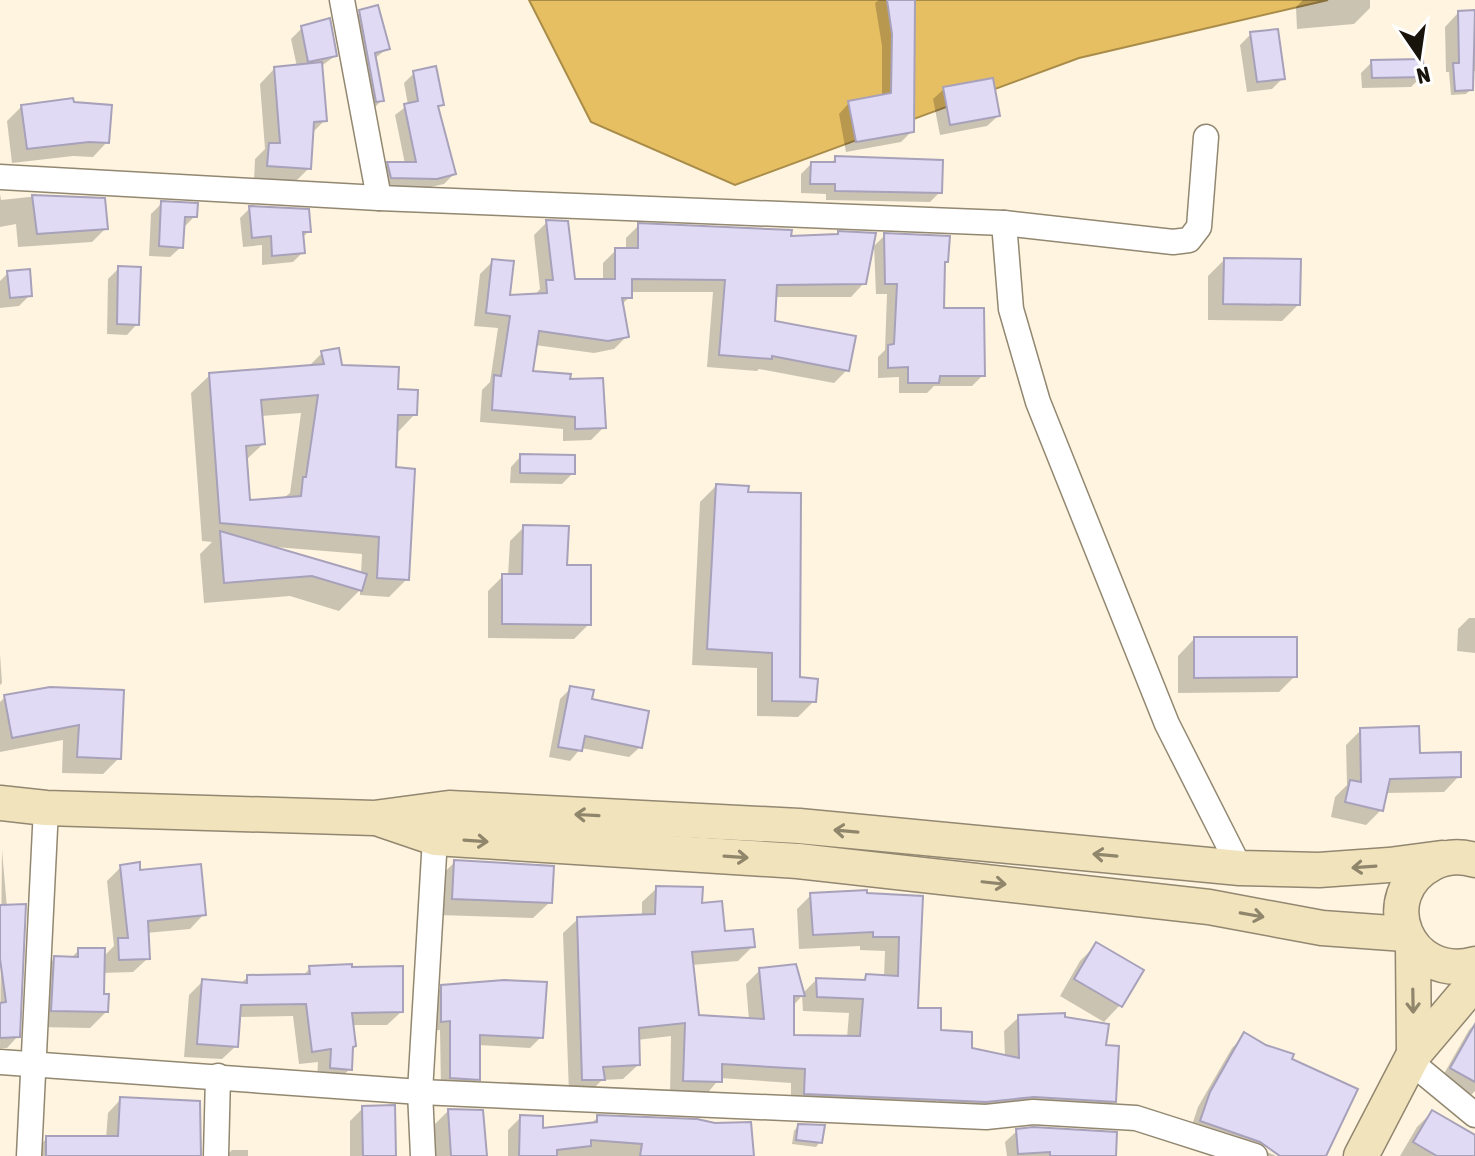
<svg xmlns="http://www.w3.org/2000/svg" width="1475" height="1156" font-family="'Asap Condensed',sans-serif">
<style>
.water{fill:#e7bf63;stroke:#a98c49;stroke-width:2}
.shadow{fill:#0003;fill-rule:evenodd}
.building{fill:#e0daf4;stroke:#a7a1ba;stroke-width:2;fill-rule:evenodd}
.lines{fill:none;stroke-linecap:round;stroke-linejoin:round}
.street-casing{stroke:#928770;stroke-width:27}
.secondary-casing{stroke:#928770;stroke-width:37}
.street{stroke:#fff;stroke-width:24}
.secondary{stroke:#f1e3bc;stroke-width:34}
.oneway{stroke:#8f866c}
</style>
<rect width="100%" height="100%" fill="#fef4df"/>
<!-- water -->
<path class="water" d="M529,0H1328L1079,58L735,185L591,122Z"/>
<!-- shadow -->
<g class="shadow">
<path d="M879,0H913L912,131L901,142L846,152L839,114L849,103L882,97V46L875,3Z"/>
<path d="M1303,0H1370V8L1354,24L1297,29L1296,7Z"/>
<path d="M360,12L388,48L374,59L382,100L372,110L351,22Z"/>
<path d="M1475,12V71H1470L1471,89L1466,94L1451,95L1449,72H1446L1445,27L1458,13Z"/>
<path d="M302,28L335,56L320,67L325,120L311,134L309,168L294,183L254,181L255,159L265,149L260,84L274,69L297,67L291,39Z"/>
<path d="M1251,34L1283,78L1272,89L1247,92L1240,45Z"/>
<path d="M1372,62L1422,76L1411,87L1362,88L1361,73Z"/>
<path d="M414,73L442,104L437,109L454,174L444,184L426,188L381,187L379,173L388,164H405L395,115L408,105L404,83Z"/>
<path d="M944,89L998,116L987,126L940,135L933,99Z"/>
<path d="M22,106L107,142L93,157L73,156L12,163L7,121Z"/>
<path d="M836,158L940,192L930,202L826,200V194L801,193V174L811,164H830Z"/>
<path d="M0,194L1,200L39,196L106,228L92,242L18,247L16,224L0,227Z"/>
<path d="M162,203L195,216L184,227L181,247L170,257L149,256L151,214Z"/>
<path d="M250,208L309,231L302,238L303,252L293,262L262,265V245L243,247L240,218Z"/>
<path d="M547,222L573,281H603V263L616,250H626V238L639,225L789,238L864,283L851,297H775L773,322L847,370L834,383L759,369L757,371L707,367L713,292H630V297L621,305L627,336L614,349L594,353L535,345L531,373L568,381L604,427L591,440L563,441V429L480,422L482,390L490,382L498,328L474,326L480,274L493,261L508,297L534,296L540,289L534,235Z"/>
<path d="M885,235L946,261L943,264L942,310L983,375L972,386H934L927,393H899V377L878,378V357L885,350L887,294H876L874,246Z"/>
<path d="M1224,260L1298,305L1282,321L1208,320V276Z"/>
<path d="M119,268L137,324L127,335L107,334L108,279Z"/>
<path d="M8,273L30,295L19,306L0,308V281Z"/>
<path d="M322,353L340,367L396,391L415,414L397,433L394,469L407,579L389,597L360,595V590L339,611L290,596L204,603L200,554L212,542L202,541L191,393L210,375L308,367ZM301,413L290,493L285,497L249,502L245,461L263,444L261,416ZM275,547L362,554L361,574L275,549Z"/>
<path d="M521,456L573,473L562,484L510,483L511,467Z"/>
<path d="M716,486L798,679L814,701L798,717L757,716V668L692,665L700,502Z"/>
<path d="M524,527L589,624L574,639L488,638V591L503,576H508L510,541Z"/>
<path d="M1469,618H1475V653L1457,651L1458,629Z"/>
<path d="M1194,639L1295,676L1279,692L1178,693V656Z"/>
<path d="M0,654L2,683L0,685Z"/>
<path d="M571,688L590,701L640,747L629,757L581,748L570,761L549,757L560,699Z"/>
<path d="M50,689L119,758L103,774L62,773L63,740L0,752V702L5,697Z"/>
<path d="M1361,730L1418,755L1459,776L1444,792L1385,793L1381,810L1366,825L1331,817L1335,797L1347,785L1346,745Z"/>
<path d="M2,850L18,1036L7,1048H0Z"/>
<path d="M455,862L550,902L533,918L437,915L438,878Z"/>
<path d="M121,867L138,872L204,914L190,929L146,933L148,958L133,972L102,973L101,996L106,1012L90,1028L36,1027L38,975L55,958L70,959L79,950L103,957L114,946L107,881Z"/>
<path d="M657,888L700,905L723,933L753,946L738,961L692,965L697,1017L749,1020L746,984L760,970L802,994L816,980L861,982L867,976L884,977L885,951L860,950V946L799,949L797,909L811,895L921,897L916,1011L939,1032L969,1050L1005,1057L1004,1031L1019,1017L1063,1019L1103,1047L1114,1101L1099,1115L941,1114L938,1100L924,1114L791,1108V1083L720,1078L705,1096L670,1095L671,1036L637,1040L638,1065L623,1079L602,1080L588,1094L569,1093L563,933L578,919L642,916V902ZM802,996L803,1011L849,1013L847,1038L792,1037V1007Z"/>
<path d="M1096,945L1120,1005L1104,1022L1060,996L1080,961Z"/>
<path d="M310,968L350,969L401,1012L387,1025H351L350,1069L336,1082L317,1081L318,1062L299,1064L293,1016L238,1017L236,1046L222,1059L184,1057L189,995L202,982L240,984L248,977L303,976Z"/>
<path d="M442,987L541,1037L530,1048L478,1045V1079L467,1089L441,1088L440,1030L431,1031V998Z"/>
<path d="M1475,1024V1091L1471,1095L1441,1079L1469,1030Z"/>
<path d="M1245,1035L1290,1060L1324,1156H1286L1260,1144L1258,1148L1276,1156H1249L1189,1134L1198,1107L1232,1048Z"/>
<path d="M121,1099L199,1156H33L34,1151L47,1138H106L108,1113Z"/>
<path d="M363,1108L394,1156H350V1121Z"/>
<path d="M448,1111L485,1156H436L433,1126Z"/>
<path d="M1432,1112L1475,1137V1156H1400L1417,1127Z"/>
<path d="M521,1117L541,1130L591,1124L598,1117L671,1156H508V1130Z"/>
<path d="M798,1126L820,1142L816,1147L792,1144L794,1131Z"/>
<path d="M1017,1131L1115,1156H1007L1005,1142Z"/>
<path d="M232,1150H248V1156H226Z"/>
</g>
<!-- building -->
<g class="building">
<path d="M887,0H915L914,132L856,142L848,101L891,93L892,34Z"/>
<path d="M378,5L390,49L375,53L384,101L376,102L359,10Z"/>
<path d="M1475,10L1473,90L1455,91L1453,63H1459L1458,11Z"/>
<path d="M330,18L337,56L308,62L301,26Z"/>
<path d="M1278,29L1285,79L1257,82L1250,32Z"/>
<path d="M1423,59L1424,77L1372,78L1371,60Z"/>
<path d="M322,62L327,121L314,122L311,169L267,166L269,143H280L274,67Z"/>
<path d="M436,66L444,105L438,106L456,174L437,179L391,178L387,162H416L404,104L418,101L413,71Z"/>
<path d="M993,78L1000,116L950,125L943,87Z"/>
<path d="M73,98L74,102L112,105L109,143L89,142L27,149L21,105Z"/>
<path d="M835,156L943,160L942,193L835,191V184H810L811,162H835Z"/>
<path d="M32,195L105,198L108,229L37,234Z"/>
<path d="M161,201L198,203L197,217H185L183,248L159,246Z"/>
<path d="M249,206L309,209L311,232H303L305,253L272,256L271,236L252,238Z"/>
<path d="M546,220L568,221L575,279H615V248H638V223L792,230L791,236L838,234V231L876,233L866,284L777,285L775,321L856,336L849,371L772,356V359L719,355L725,280L632,279V298H622L629,337L608,341L539,331L533,371L571,374L570,379L603,378L606,428L575,429V417L492,410L494,375L501,376L510,316L486,313L492,259L514,261L510,295L547,293L546,280H553Z"/>
<path d="M884,233L950,236L948,262H945L944,308H984L985,376H940L939,383H908V367L888,368V345L894,344L897,284H885Z"/>
<path d="M1224,258L1301,259L1300,305L1223,304Z"/>
<path d="M118,266L141,267L139,325L117,324Z"/>
<path d="M30,269L32,296L10,298L7,271Z"/>
<path d="M339,348L342,365L399,367L398,389L418,390L417,415H398L396,467L415,469L409,580L377,578L379,537L220,523L209,373L324,364L321,351ZM318,395L306,477H303L301,496L250,500L246,446L265,444L261,400Z"/>
<path d="M520,454L575,455V474L520,473Z"/>
<path d="M716,484L749,486L748,492L801,493L800,677L818,679L816,702L772,701V653L707,649Z"/>
<path d="M523,525L569,526L567,565H591V625L502,624V574H522Z"/>
<path d="M220,531L367,574L362,591L312,576L224,583Z"/>
<path d="M1194,637H1297V677L1194,678Z"/>
<path d="M570,686L594,690L592,699L649,711L642,748L585,736L582,751L558,747Z"/>
<path d="M50,687L124,690L121,759L77,757L79,725L12,738L4,695Z"/>
<path d="M1419,726L1420,753L1461,752V777L1390,779L1383,811L1345,802L1350,780L1361,782L1360,728Z"/>
<path d="M454,860L554,866L552,903L452,899Z"/>
<path d="M140,862V870L201,864L206,915L148,921L150,959L119,960L118,938H128L120,865Z"/>
<path d="M656,886L703,887L702,903L722,901L725,931L753,929L755,947L692,952L699,1015L764,1019L759,968L796,964L805,996H794V1035L860,1036L863,999L817,997L816,978L865,980L866,974L898,976L899,937H873V932L813,935L810,893L867,890V893L923,896L918,1008H941V1030L972,1032V1048L1019,1058L1018,1015L1065,1013V1017L1109,1024L1106,1045L1119,1046L1116,1102L1034,1097L986,1102L804,1094L805,1069L722,1064V1082L683,1081L685,1023L639,1028L640,1065L603,1067L605,1080H582L577,917L655,914Z"/>
<path d="M26,904L20,1037L0,1038V1003L6,1002L0,959V905Z"/>
<path d="M1096,942L1144,970L1122,1007L1074,979Z"/>
<path d="M78,948H105L104,994H109L108,1012L51,1011L54,956L78,957Z"/>
<path d="M352,964V967L403,966V1012L352,1013L356,1046L353,1047L352,1070L330,1068L331,1049L312,1052L306,1004L241,1005L238,1047L197,1044L202,979L247,983V975L310,974L309,966Z"/>
<path d="M504,980L547,982L543,1038L480,1035V1080L450,1078V1021L441,1022V985Z"/>
<path d="M1475,1024V1082L1450,1068Z"/>
<path d="M1244,1032L1266,1045L1294,1054L1292,1059L1358,1089L1326,1156H1280L1260,1142L1200,1121L1210,1092Z"/>
<path d="M120,1097L200,1101L201,1156H46V1136H118Z"/>
<path d="M395,1105L396,1156H363L362,1106Z"/>
<path d="M448,1109L483,1110L487,1156H451Z"/>
<path d="M1432,1110L1475,1135V1156H1437L1413,1142Z"/>
<path d="M520,1115L543,1116V1128L597,1122V1115L697,1119L715,1123L751,1122L754,1156H640L642,1144L591,1140V1146L557,1150V1156H519Z"/>
<path d="M798,1124L825,1125L822,1143L796,1140Z"/>
<path d="M1033,1127L1117,1132L1116,1156H1050V1152L1018,1154L1016,1129Z"/>
</g>
<g class="lines">
<!-- street casing -->
<g class="street-casing">
<g id="street">
<path d="M342,0L379,198"/>
<path d="M0,177L379,198L1004,223L1173,242L1189,240L1199,227L1206,137"/>
<path d="M1004,223L1011,309L1038,402L1167,724L1240,868"/>
<path d="M0,1062L420,1092L986,1117L1033,1112L1136,1118L1255,1156"/>
<path d="M1412,1063L1475,1115"/>
<path d="M29,1156L46,808"/>
<path d="M216,1156L218,1076"/>
<path d="M423,1156L420,1092L435,838"/>
</g>
</g>
<!-- secondary casing -->
<g class="secondary-casing">
<g id="secondary">
<path d="M0,803L46,808L374,818L449,808L799,826L1240,868L1319,870L1389,865L1442,858"/>
<path d="M382,820L435,838L798,861L1209,907L1322,928L1405,934"/>
<path d="M1475,860C1461,856 1447,856 1433,863C1371,895 1408,983 1475,964"/>
<path d="M1413,947L1414,1054"/>
<path d="M1361,1156L1414,1054L1475,982"/>
</g>
</g>
<!-- street -->
<use href="#street" class="street"/>
<!-- secondary -->
<use href="#secondary" class="secondary"/>
</g>
<!-- one-way arrows -->
<defs><path id="oneway-shaft" d="M-6 0H5M1.5-3L5.5 0L1.5 3" fill="none" stroke-width="1.6" stroke-linecap="round" stroke-linejoin="round" transform="scale(2)"/></defs>
<g class="oneway">
<use href="#oneway-shaft" transform="translate(587 815) rotate(-177)"/>
<use href="#oneway-shaft" transform="translate(846 831) rotate(-175)"/>
<use href="#oneway-shaft" transform="translate(476 841) rotate(4)"/>
<use href="#oneway-shaft" transform="translate(1105 855) rotate(-175)"/>
<use href="#oneway-shaft" transform="translate(736 857) rotate(4)"/>
<use href="#oneway-shaft" transform="translate(1364 867) rotate(176)"/>
<use href="#oneway-shaft" transform="translate(994 883) rotate(6)"/>
<use href="#oneway-shaft" transform="translate(1252 915) rotate(10)"/>
<use href="#oneway-shaft" transform="translate(1413 1001) rotate(89)"/>
</g>
<!-- north arrow -->
<g transform="translate(1419 56) rotate(167)" stroke="#ffffff" stroke-width="6" paint-order="stroke">
<path d="M0-6L14 30L0 20L-14 30Z" fill="#18140b"/>
<text y="-12" font-size="22" font-weight="bold" text-anchor="middle" fill="#18140b">N</text>
</g>
</svg>
